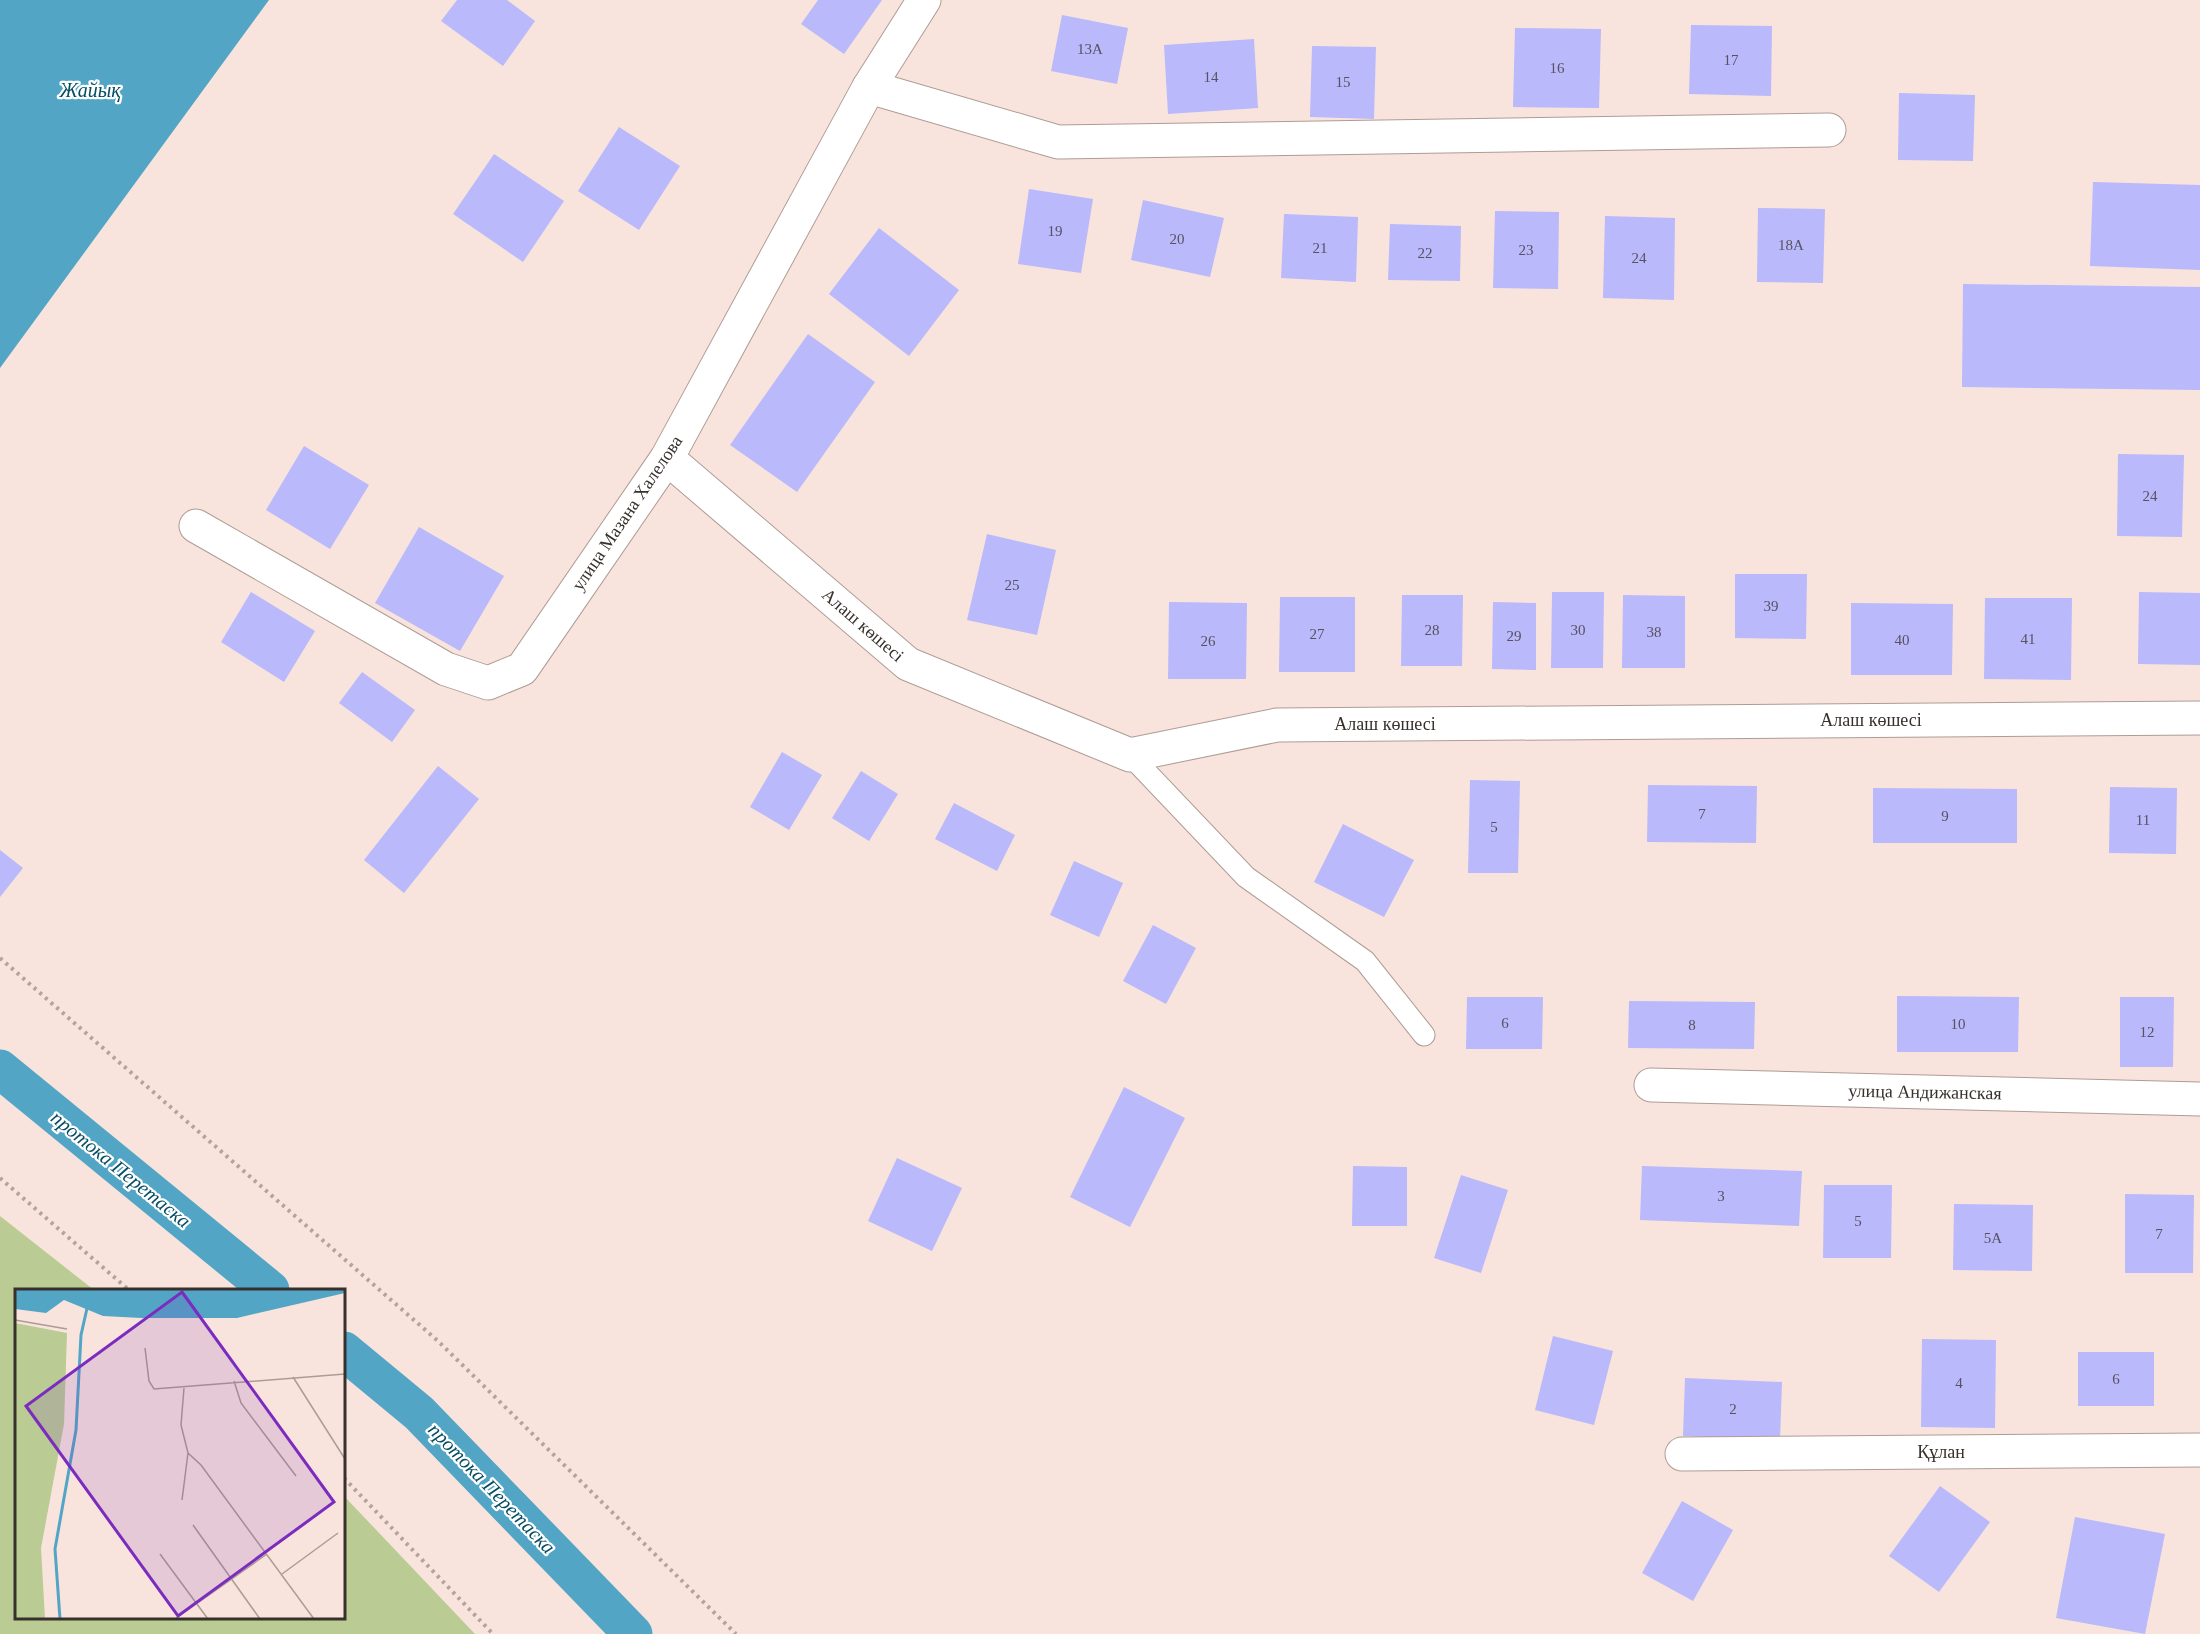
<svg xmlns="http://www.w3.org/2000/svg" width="2200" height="1634" font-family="'Times New Roman',serif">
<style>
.green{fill:#bacc93}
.water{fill:#53a5c6}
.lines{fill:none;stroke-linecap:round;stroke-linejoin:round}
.canal{stroke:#53a5c6;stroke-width:39}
.building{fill:#b9b9fb}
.service-casing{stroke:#ae9c95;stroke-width:23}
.minor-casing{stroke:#ae9c95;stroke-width:35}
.path{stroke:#b2a39c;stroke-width:4;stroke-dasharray:3 4.5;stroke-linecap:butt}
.service{stroke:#fff;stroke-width:21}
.minor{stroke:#fff;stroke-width:33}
.labels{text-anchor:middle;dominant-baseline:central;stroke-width:4.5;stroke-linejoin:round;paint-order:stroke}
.number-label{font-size:15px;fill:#585260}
.street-label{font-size:18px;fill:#37302c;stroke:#fff}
.water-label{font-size:20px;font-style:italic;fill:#044d64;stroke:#fff}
.inset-river{fill:none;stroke:#53a5c6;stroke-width:3}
.inset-road{fill:none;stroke:#ab9c96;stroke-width:1.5}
.view{fill:#7b2cbf;fill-opacity:0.15;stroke:#7b2cbf;stroke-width:3}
.inset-edge{fill:none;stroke:#37302c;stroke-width:3}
</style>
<rect width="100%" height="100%" fill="#f8e4dc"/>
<!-- green -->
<path class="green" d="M0,1216L94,1290H16V1618H344V1496L475,1634H0Z"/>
<!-- water -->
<path class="water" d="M0,0H269L0,368Z"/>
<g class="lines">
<!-- canal -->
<g class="canal">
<path d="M0,1069L270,1290"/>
<path d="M344,1351L419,1413L633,1634"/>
</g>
</g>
<!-- building -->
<g class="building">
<path d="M457,0H507L535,21L503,66L441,21Z"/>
<path d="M818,0H882L844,54L801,24Z"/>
<path d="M1062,15L1128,28L1117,84L1051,71Z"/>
<path d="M1691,25L1772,26L1771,96L1689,94Z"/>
<path d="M1515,28L1601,29L1599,108L1513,107Z"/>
<path d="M1254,39L1258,108L1168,114L1164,45Z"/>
<path d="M1312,46L1376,47L1374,119L1310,117Z"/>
<path d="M1899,93L1975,95L1973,161L1898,160Z"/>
<path d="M619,127L680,166L639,230L578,191Z"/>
<path d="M494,154L564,201L523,262L453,214Z"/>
<path d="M2093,182L2200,185V270L2090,266Z"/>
<path d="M1029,189L1093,199L1081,273L1018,264Z"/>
<path d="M1143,200L1224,218L1210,277L1131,260Z"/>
<path d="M1758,208L1825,209L1823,283L1757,282Z"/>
<path d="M1495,211L1559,212L1558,289L1493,288Z"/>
<path d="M1284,214L1358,217L1356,282L1281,278Z"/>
<path d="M1605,216L1675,218L1674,300L1603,298Z"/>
<path d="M1390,224L1461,226L1460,281L1388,280Z"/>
<path d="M879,228L959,290L909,356L829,294Z"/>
<path d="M1963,284L2200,287V390L1962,387Z"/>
<path d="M808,334L875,382L797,492L730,445Z"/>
<path d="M304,446L369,485L330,549L266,510Z"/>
<path d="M2118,454L2184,455L2182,537L2117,536Z"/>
<path d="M419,527L504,576L460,651L375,603Z"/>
<path d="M987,534L1056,550L1037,635L967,620Z"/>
<path d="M1735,574H1807L1806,639L1735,638Z"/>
<path d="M251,592L315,631L284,682L221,642Z"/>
<path d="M1552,592H1604L1603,668H1551Z"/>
<path d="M2139,592L2200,593V665L2138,664Z"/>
<path d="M1402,595H1463L1462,666H1401Z"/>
<path d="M1623,595L1685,596V668H1622Z"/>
<path d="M1280,597H1355V672H1279Z"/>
<path d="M1985,598H2072L2071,680L1984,679Z"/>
<path d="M1169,602L1247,603L1246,679H1168Z"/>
<path d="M1493,602L1536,603V670L1492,669Z"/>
<path d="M1851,603L1953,604L1952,675H1851Z"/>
<path d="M362,672L415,710L392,742L339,703Z"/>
<path d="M782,752L822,775L789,830L750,807Z"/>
<path d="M438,766L479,799L404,893L364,860Z"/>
<path d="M861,771L898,794L869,841L832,818Z"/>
<path d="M1470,780L1520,781L1518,873H1468Z"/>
<path d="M1648,785L1757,786L1756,843L1647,842Z"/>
<path d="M2110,787L2177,788L2176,854L2109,853Z"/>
<path d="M1873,788L2017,789V843H1873Z"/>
<path d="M954,803L1015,835L997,871L935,839Z"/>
<path d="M1343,824L1414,860L1384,917L1314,882Z"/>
<path d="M0,850L23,868L0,897Z"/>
<path d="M1074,861L1123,883L1099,937L1050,915Z"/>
<path d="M1153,925L1196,948L1166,1004L1123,981Z"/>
<path d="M1897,996L2019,997L2018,1052H1897Z"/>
<path d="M1467,997H1543L1542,1049H1466Z"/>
<path d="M2120,997H2174L2173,1067H2120Z"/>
<path d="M1629,1001L1755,1002L1754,1049L1628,1048Z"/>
<path d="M1124,1087L1185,1118L1130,1227L1070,1197Z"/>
<path d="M897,1158L962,1188L932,1251L868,1221Z"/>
<path d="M1353,1166L1407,1167V1226H1352Z"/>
<path d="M1642,1166L1802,1171L1799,1226L1640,1220Z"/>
<path d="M1461,1175L1508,1190L1481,1273L1434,1258Z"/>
<path d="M1824,1185H1892L1891,1258H1823Z"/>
<path d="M2125,1194L2194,1195L2193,1273H2125Z"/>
<path d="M1954,1204L2033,1205L2032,1271L1953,1270Z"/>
<path d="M1553,1336L1613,1351L1594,1425L1535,1410Z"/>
<path d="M1922,1339L1996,1340L1995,1428L1921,1427Z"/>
<rect x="2078" y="1352" width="76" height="54"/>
<path d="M1685,1378L1782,1382L1780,1440L1683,1436Z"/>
<path d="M1940,1486L1990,1522L1939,1592L1889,1556Z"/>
<path d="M1682,1501L1733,1530L1693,1601L1642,1573Z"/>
<path d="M2075,1517L2165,1534L2145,1634L2056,1618Z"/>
</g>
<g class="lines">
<!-- service casing -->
<g class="service-casing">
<path id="service" d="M1130,755L1246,877L1365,961L1424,1035"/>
</g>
<!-- minor casing -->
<g class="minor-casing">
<g id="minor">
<path d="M869,87L1058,142L1829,130"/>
<path d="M667,458L908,664L1130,755L1277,725L2200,718"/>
<path d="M196,526L446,669L488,683L522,669L667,458L869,87L924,0"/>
<path d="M1651,1085L2200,1099"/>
<path d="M1682,1454L2200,1450"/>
</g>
</g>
<!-- path -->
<g class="path">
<path d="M0,958L438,1341L736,1634"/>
<path d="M0,1178L129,1290"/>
<path d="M344,1478L493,1634"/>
</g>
<!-- service -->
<use href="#service" class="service"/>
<!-- minor -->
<use href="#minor" class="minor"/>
</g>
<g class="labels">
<!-- number labels -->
<g class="number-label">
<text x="1090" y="49">13А</text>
<text x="1731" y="60">17</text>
<text x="1557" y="68">16</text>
<text x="1211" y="77">14</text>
<text x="1343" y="82">15</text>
<text x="1055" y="231">19</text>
<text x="1177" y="239">20</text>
<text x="1791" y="245">18А</text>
<text x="1320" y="248">21</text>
<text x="1526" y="250">23</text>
<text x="1425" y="253">22</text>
<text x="1639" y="258">24</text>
<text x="2150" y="496">24</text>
<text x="1012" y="585">25</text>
<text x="1771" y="606">39</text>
<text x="1432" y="630">28</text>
<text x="1578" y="630">30</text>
<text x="1654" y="632">38</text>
<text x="1317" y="634">27</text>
<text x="1514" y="636">29</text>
<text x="2028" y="639">41</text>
<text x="1902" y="640">40</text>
<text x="1208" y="641">26</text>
<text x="1702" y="814">7</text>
<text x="1945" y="816">9</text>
<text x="2143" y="820">11</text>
<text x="1494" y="827">5</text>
<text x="1505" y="1023">6</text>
<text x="1958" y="1024">10</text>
<text x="1692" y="1025">8</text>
<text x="2147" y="1032">12</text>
<text x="1721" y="1196">3</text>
<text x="1858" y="1221">5</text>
<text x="2159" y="1234">7</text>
<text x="1993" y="1238">5А</text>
<text x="2116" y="1379">6</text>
<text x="1959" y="1383">4</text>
<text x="1733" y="1409">2</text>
</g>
<!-- street labels -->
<g class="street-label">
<text transform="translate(627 513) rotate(-56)">улица Мазана Халелова</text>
<text transform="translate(863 625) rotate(41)">Алаш көшесі</text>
<text x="1871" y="720">Алаш көшесі</text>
<text x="1385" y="724">Алаш көшесі</text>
<text transform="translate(1925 1092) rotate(1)">улица Андижанская</text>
<text x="1941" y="1452">Құлан</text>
</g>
<!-- water labels -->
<g class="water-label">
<text x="90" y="90">Жайық</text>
<text transform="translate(121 1169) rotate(39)">протока Перетаска</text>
<text transform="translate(492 1488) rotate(46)">протока Перетаска</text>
</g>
</g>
<!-- overview -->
<g transform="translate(15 1289)">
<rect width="330" height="330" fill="#f8e4dc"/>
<path d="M0,34L52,44L49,135L26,259L30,330H0Z" fill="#bacc93"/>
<path d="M0,0H330V4L222,29H126L88,27L49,11L31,24L0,20Z" fill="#53a5c6"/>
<path class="inset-river" d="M45,330L40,260L61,141L66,46L73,15"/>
<path class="inset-road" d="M0,31L52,40M130,59L134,92L139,100L330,85M278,88L330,170M219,92L226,114L281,187M169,99L166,136L173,164L186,176L299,330M167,211L173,164M178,236L245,330M145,265L193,330M267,285L323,244M160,330L252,265"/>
<path class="view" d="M167,3L319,213L163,327L11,117Z"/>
<rect width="330" height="330" class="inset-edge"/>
</g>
</svg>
